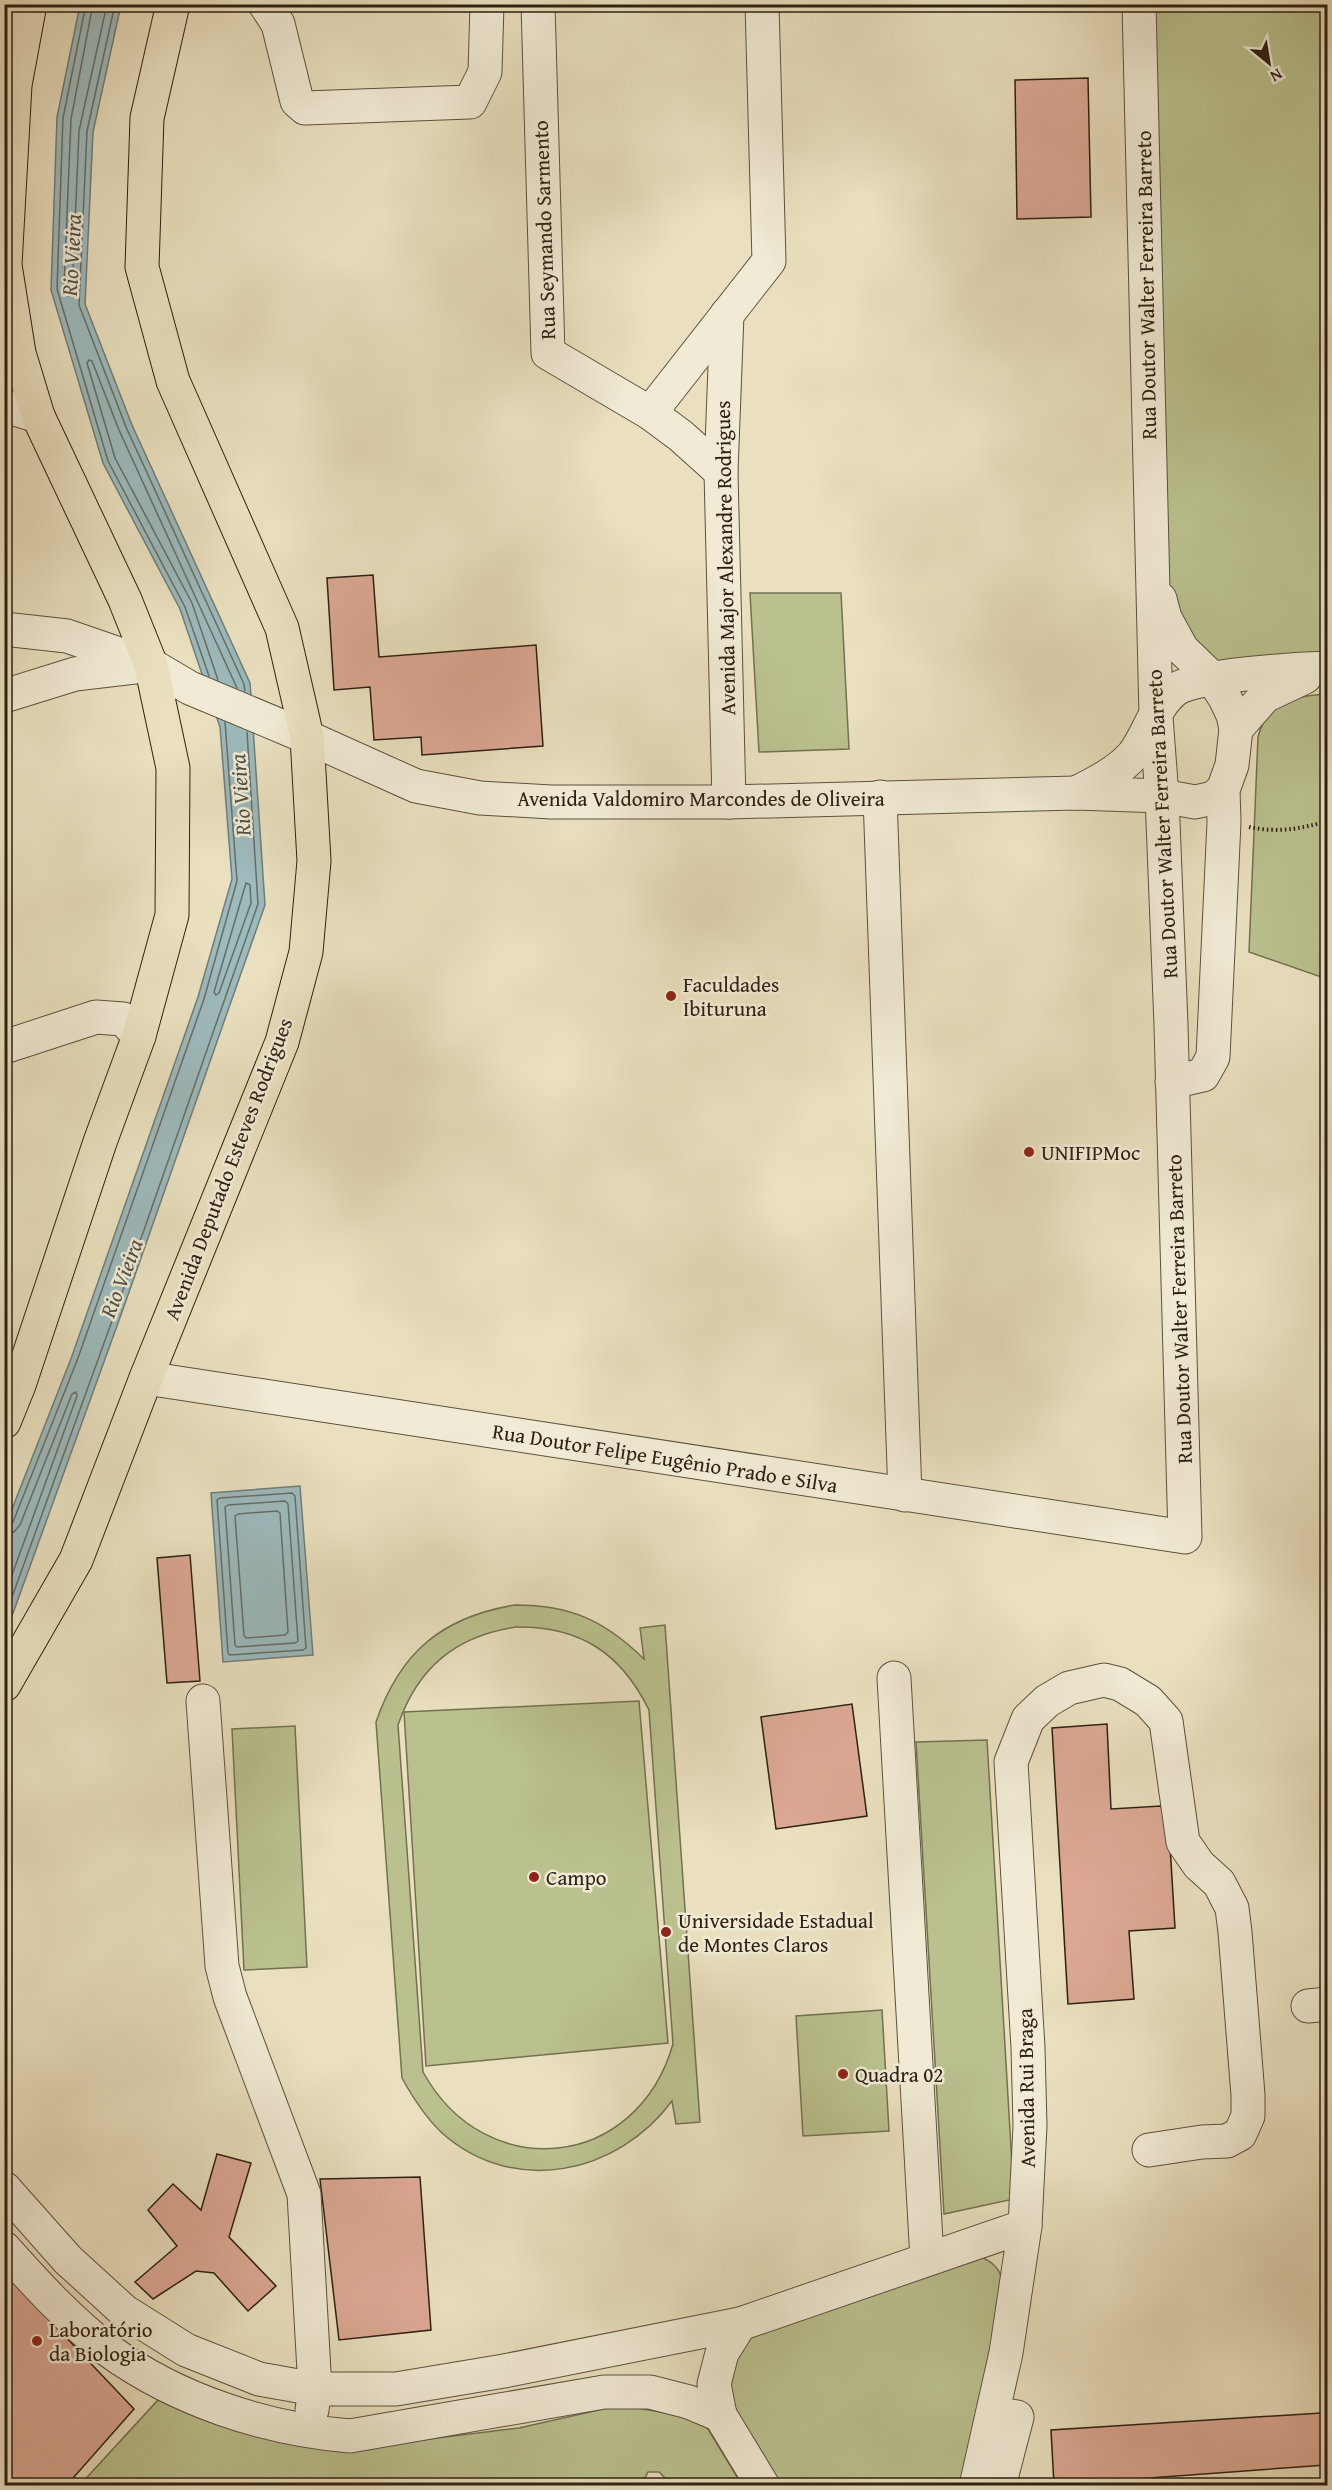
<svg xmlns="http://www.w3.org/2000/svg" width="1332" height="2490" font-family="'Gentium Book Plus',serif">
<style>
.green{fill:#bac18f;stroke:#737150;stroke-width:1.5;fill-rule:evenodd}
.water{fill:#9dbabd;stroke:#707d79;stroke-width:1.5}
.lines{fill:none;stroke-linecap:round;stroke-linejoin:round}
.shore{stroke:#646e68;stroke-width:1.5}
.building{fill:#dca894;stroke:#2c2112;stroke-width:1.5}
.minor-casing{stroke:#5c513d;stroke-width:35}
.major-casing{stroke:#2c2112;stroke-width:35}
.path{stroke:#2c2112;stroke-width:4;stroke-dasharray:1.5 3;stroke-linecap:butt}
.minor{stroke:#f1ebd5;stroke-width:33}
.major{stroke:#eae0bf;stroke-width:33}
.poi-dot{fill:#8f2418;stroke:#f1ebd5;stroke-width:2}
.labels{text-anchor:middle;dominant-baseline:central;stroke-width:5;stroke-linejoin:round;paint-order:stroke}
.street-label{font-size:21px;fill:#2c2112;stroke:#f1ebd5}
.poi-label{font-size:21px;fill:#2c2112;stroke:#f1ebd5;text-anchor:start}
.water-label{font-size:22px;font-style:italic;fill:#4e4f45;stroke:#f1ebd5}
</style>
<rect width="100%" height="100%" fill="#eae0bf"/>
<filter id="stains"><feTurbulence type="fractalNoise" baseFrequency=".00333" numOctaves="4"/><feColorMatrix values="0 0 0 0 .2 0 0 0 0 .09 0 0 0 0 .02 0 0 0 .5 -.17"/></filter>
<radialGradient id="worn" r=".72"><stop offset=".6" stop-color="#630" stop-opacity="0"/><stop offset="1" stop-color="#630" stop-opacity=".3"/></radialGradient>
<!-- green -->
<g class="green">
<path d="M1147,5H1327V660L1221,664L1204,653L1168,604Z"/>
<path d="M750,593H841L849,749L759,752Z"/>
<path d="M1327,694V979L1249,952L1258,737C1267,701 1295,696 1327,694Z"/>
<path d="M515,1605C570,1605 604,1620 644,1659L640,1628L665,1625L700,2122L676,2124L672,2101C618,2174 514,2197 442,2133C425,2117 413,2098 402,2078L376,1722C400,1652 442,1617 515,1605ZM516,1627C580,1626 621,1653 649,1710L673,2044C637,2170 486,2186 423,2072L398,1725C418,1667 456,1636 516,1627Z"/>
<path d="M639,1701L668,2043L426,2066L404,1712Z"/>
<path d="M295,1726L307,1967L244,1970L232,1729Z"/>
<path d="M987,1740L1014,2199L944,2214L916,1742Z"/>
<path d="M882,2010L889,2131L803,2136L796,2016Z"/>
<path d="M978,2256C996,2262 1003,2273 1004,2291L961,2485H780L734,2406L725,2379L750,2338Z"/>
<path d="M158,2400L263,2438L357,2448L519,2428L621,2405L693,2418L708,2429L742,2485H672L659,2472H648L641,2486H79Z"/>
</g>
<!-- water -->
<g class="water">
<path d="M80,5H121L93,132L85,304L132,425L250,683L265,905L122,1312L8,1627L5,1630V1527L72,1356L198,997L232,879L220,727L180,609L103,463L51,290L57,117Z"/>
<path d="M300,1486L313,1655L223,1662L211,1493Z"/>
</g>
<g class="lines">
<!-- shore -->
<g class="shore">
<path d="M86,4L63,118L57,289L108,461L185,607L209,676"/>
<path d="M93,4L71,119L64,287L68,296L72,293L79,131L107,4"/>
<path d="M115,4L87,131L79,305L126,427L244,684L245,691"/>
<path d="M218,680L192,603L115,458L87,363L89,360L92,361L119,430L237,688"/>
<path d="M246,883L250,885L251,903L219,993L216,995L214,992Z"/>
<path d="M292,1493L295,1496L306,1648L303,1650L230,1655L228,1653L217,1500L220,1498Z"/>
<path d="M285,1501L288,1504L298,1641L295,1643L237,1647L235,1645L225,1507L228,1505Z"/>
<path d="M277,1511L280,1513L288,1632L285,1635L246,1638L244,1635L235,1516L238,1514Z"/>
<path d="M4,1526L13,1522L78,1358L204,999L237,881L225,722"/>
<path d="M4,1534L14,1532L20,1525L72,1394L76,1392L77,1396L4,1597"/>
<path d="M4,1619L116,1310L258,904L247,732"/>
</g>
</g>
<!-- building -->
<g class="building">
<path d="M1088,78L1091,217L1017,219L1015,80Z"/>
<path d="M373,575L379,657L536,645L543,746L422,755L421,737L374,740L370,687L334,690L327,578Z"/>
<path d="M190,1555L200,1681L167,1683L157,1558Z"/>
<path d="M852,1704L867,1816L776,1829L761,1717Z"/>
<path d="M1107,1724L1111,1809L1161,1806L1169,1829L1175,1928L1129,1931L1134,1999L1068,2004L1052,1728Z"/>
<path d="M217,2154L251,2163L229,2237L276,2286L248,2311L214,2273L196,2271L153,2299L135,2282L177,2246L148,2210L173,2184L201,2210Z"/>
<path d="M420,2177L431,2330L339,2340L320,2179Z"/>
<path d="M4,2272L134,2409L66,2486H4Z"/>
<path d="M1321,2413L1326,2465L1054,2485L1051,2430Z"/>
</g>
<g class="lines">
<!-- minor casing -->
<g class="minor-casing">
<g id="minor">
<path d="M265,4L278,24L297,101L305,108L470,102L485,72L487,4"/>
<path d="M538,4L548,353L650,413L681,436L721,472"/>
<path d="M727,314L721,472L729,802"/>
<path d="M4,406L38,416"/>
<path d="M650,413L769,261L762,4"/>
<path d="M1160,599L1165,618L1182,649L1212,678L1225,698L1233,715L1236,729L1232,765L1223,790L1224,822L1213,1057L1203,1075L1172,1082"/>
<path d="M4,629L67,636L151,665L190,688L307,737L416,786L480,798L551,802H729L1076,793L1162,796L1195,802L1213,798L1223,790"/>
<path d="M4,696L75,674L143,666"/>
<path d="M1236,729L1265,696L1305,677"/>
<path d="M1076,793C1096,783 1118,772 1133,755C1149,735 1154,706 1175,690C1194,675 1298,669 1328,668"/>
<path d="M880,797L905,1495"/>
<path d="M4,1047L96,1017L123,1019L139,1036"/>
<path d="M146,1378L1185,1537L1171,1025L1162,796L1156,717L1139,4"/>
<path d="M894,1678L927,2259"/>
<path d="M203,1701L222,1966L230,1997L304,2194L315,2389L312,2410"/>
<path d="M1308,2006L1328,2004"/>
<path d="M4,2188L68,2260L124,2311L186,2350L259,2379L315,2389H396L504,2371L740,2324L1025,2226"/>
<path d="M4,2248C36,2284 70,2321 108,2350C177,2400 265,2429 350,2436L604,2392H650L689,2402L720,2415L763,2486"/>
<path d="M993,2413L1017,2417L999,2486"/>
<path d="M720,2415L714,2384L722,2353L740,2324"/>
<path d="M976,2486L1006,2353L1025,2226L1030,2126L1028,2048L1011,1762L1028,1719L1047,1701L1069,1688L1104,1680L1120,1684L1148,1701L1166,1721L1183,1842L1199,1865L1219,1883L1232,1908L1235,1932L1248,2095V2116L1240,2134L1227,2141L1202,2142L1149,2150"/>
</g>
</g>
<!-- major casing -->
<g class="major-casing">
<g id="major">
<path d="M4,1422L19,1385L100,1142L139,1036L172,915L173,768L151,665L125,600L38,416L19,353L5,265L15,85L30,4"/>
<path d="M4,1685L76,1560L146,1378L282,1042L306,952L314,861L307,737L282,628L173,381L142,267L147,118L173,4"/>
</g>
</g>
<!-- path -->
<path class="path" d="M1249,827C1277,833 1300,829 1328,821"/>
<!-- minor -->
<use href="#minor" class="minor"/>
<!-- major -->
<use href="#major" class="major"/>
</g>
<!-- markers -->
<g class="poi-dot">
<circle cx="671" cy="996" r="6"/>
<circle cx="1029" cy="1152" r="6"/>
<circle cx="534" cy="1877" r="6"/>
<circle cx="666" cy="1932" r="6"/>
<circle cx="843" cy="2074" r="6"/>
<circle cx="37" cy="2341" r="6"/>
</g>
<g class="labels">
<!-- street labels -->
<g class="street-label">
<text transform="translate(544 230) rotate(-92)">Rua Seymando Sarmento</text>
<text transform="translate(1146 285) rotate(-91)">Rua Doutor Walter Ferreira Barreto</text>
<text transform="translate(725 558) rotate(-91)">Avenida Major Alexandre Rodrigues</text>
<text x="701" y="798">Avenida Valdomiro Marcondes de Oliveira</text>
<text transform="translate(1162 824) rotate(-93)">Rua Doutor Walter Ferreira Barreto</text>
<text transform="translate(228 1169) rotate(-69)">Avenida Deputado Esteves Rodrigues</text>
<text transform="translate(1179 1309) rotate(-92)">Rua Doutor Walter Ferreira Barreto</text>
<text transform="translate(665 1458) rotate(9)">Rua Doutor Felipe Eugênio Prado e Silva</text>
<text transform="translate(1026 2088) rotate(-91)">Avenida Rui Braga</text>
</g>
<!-- poi labels -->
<g class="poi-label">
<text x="683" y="984">Faculdades<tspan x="683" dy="24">Ibituruna</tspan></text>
<text x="1041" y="1152">UNIFIPMoc</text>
<text x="546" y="1877">Campo</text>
<text x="678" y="1920">Universidade Estadual<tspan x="678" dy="24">de Montes Claros</tspan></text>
<text x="855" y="2074">Quadra 02</text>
<text x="49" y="2329">Laboratório<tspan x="49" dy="24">da Biologia</tspan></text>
</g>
<!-- water labels -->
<g class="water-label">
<text transform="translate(71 255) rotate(-87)">Rio Vieira</text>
<text transform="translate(240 795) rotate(-94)">Rio Vieira</text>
<text transform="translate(121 1278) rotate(-69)">Rio Vieira</text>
</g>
</g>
<!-- margin -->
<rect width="1332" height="2490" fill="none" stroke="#eae0bf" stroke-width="24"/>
<rect x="6" y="6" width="1320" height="2478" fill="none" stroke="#2c2112" stroke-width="3"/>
<rect x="12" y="12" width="1308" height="2466" fill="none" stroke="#2c2112" stroke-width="1.5"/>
<!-- north arrow -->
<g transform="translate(1269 63) rotate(150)" stroke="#f1ebd5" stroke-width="4.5" paint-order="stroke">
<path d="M0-4.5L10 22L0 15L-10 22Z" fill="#2c2112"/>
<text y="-9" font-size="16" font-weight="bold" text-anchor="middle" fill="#2c2112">N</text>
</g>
<rect width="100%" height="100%" filter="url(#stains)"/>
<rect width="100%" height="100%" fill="url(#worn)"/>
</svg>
